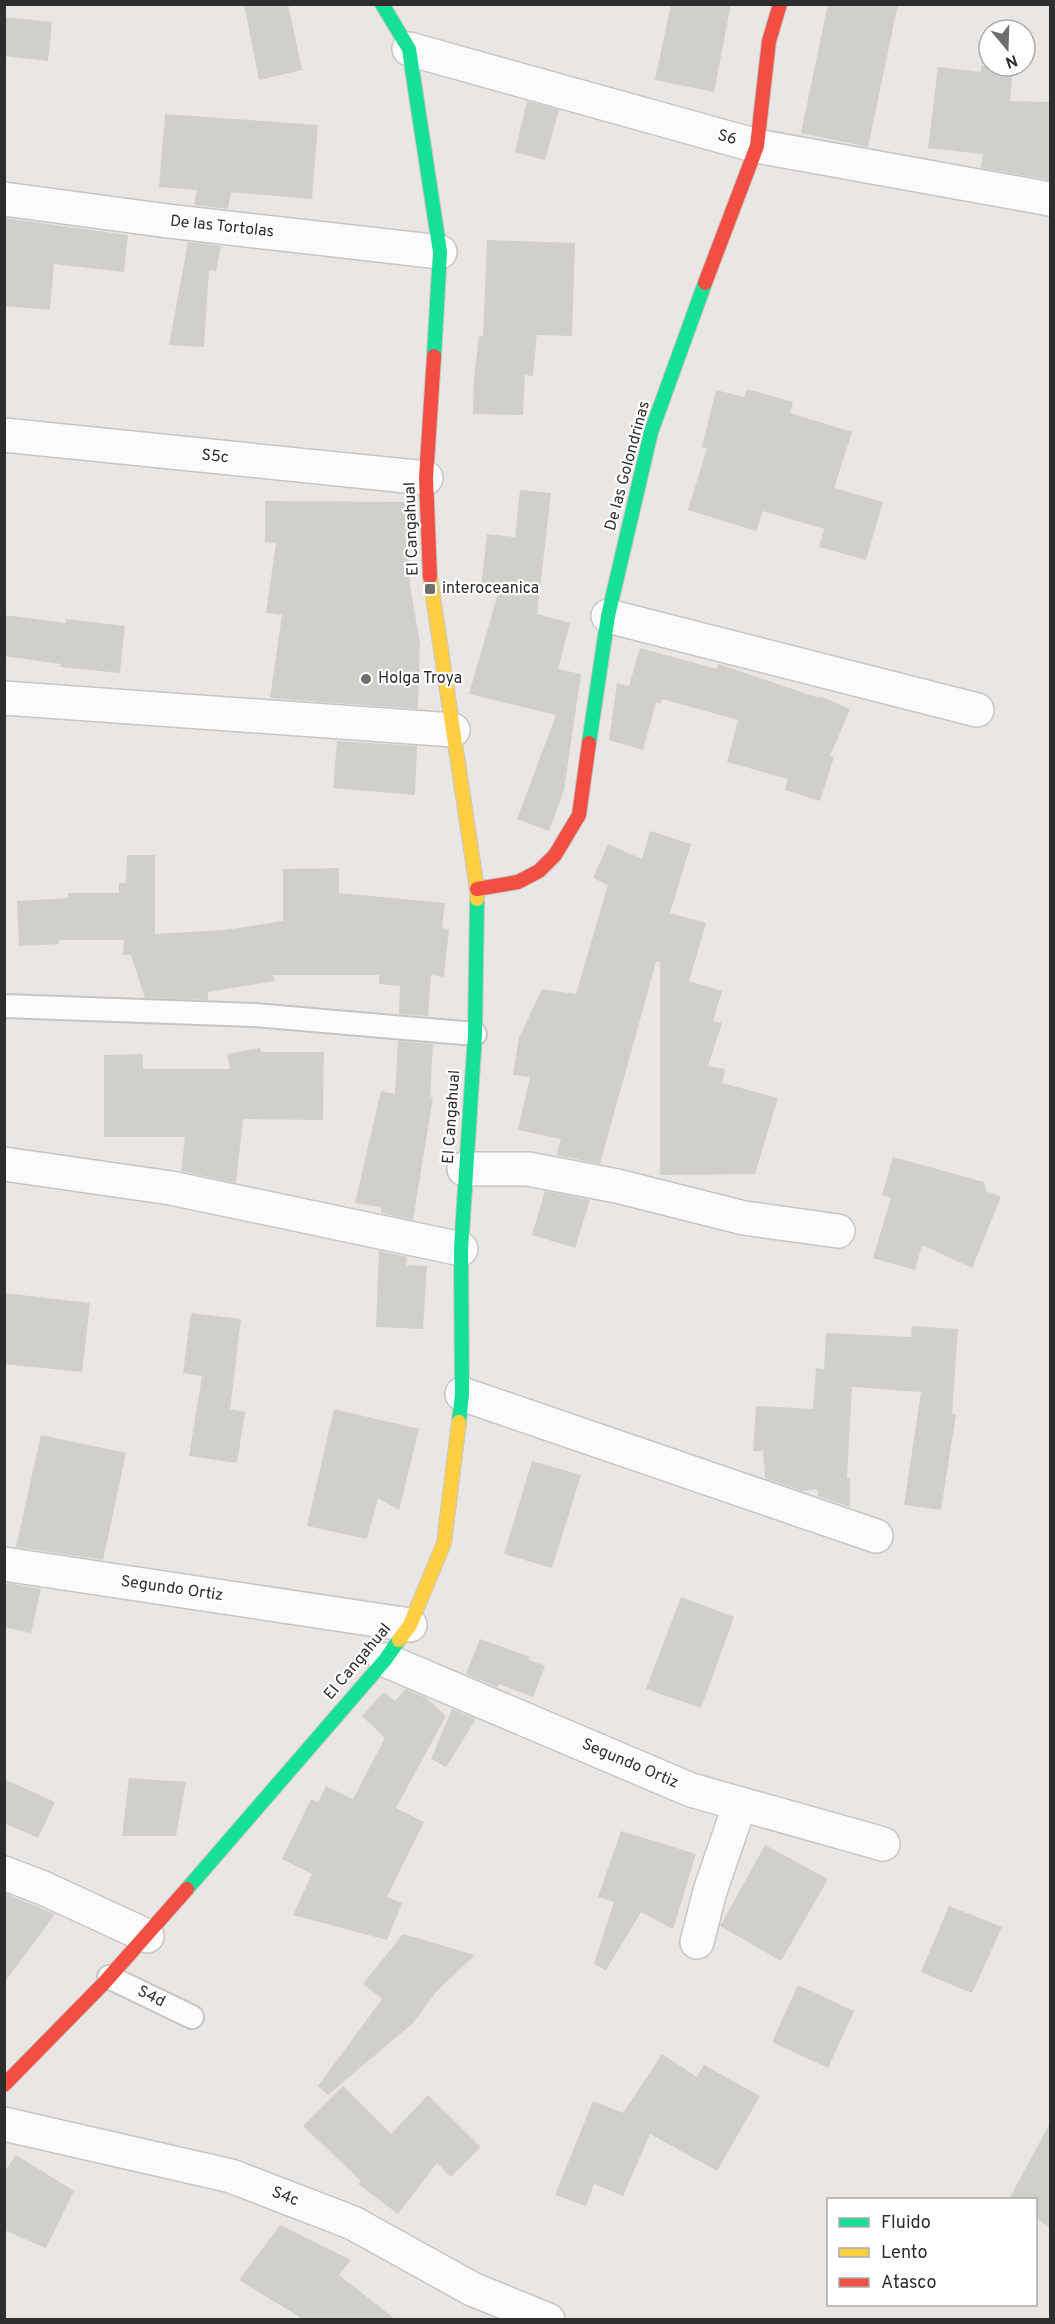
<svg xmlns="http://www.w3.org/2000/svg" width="1055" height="2324" font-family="Overpass,sans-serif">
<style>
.building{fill:#d1cfcc}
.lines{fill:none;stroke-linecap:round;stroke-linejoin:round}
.lane-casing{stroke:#c6c5c5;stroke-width:26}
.street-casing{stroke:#c6c5c5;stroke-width:36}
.fast-casing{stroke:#c6c5c5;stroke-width:16}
.slow-casing{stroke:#c6c5c5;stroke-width:16}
.jam-casing{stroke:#c6c5c5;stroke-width:16}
.lane{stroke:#fcfbfb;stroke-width:22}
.street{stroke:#fcfbfb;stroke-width:33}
.fast{stroke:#16e098;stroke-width:14}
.slow{stroke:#ffcf43;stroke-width:14}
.jam{stroke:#f24e42;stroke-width:14}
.poi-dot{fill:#6f6e6d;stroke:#fff;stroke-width:2}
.labels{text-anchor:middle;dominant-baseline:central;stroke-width:4.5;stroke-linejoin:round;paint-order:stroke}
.street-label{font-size:16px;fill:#2d2d2d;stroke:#fff}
.poi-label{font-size:16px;fill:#2d2d2d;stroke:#fff;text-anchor:start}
</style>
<rect width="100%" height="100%" fill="#eae6e3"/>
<!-- building -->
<g class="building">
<path d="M244,4H288L302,70L259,80Z"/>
<path d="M671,4H731L714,92L655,80Z"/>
<path d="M828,4H898L868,147L801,133Z"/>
<path d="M4,17L52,22L48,61L4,56Z"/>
<path d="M981,66H1013L1010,101L1050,102V180L981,168L983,154L928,148L938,67L981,72Z"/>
<path d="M527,101L559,110L545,160L515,152Z"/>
<path d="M165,114L318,125L312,199L231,192L228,209L194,205L197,190L159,187Z"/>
<path d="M4,218L128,235L124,272L54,264L50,310L4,306Z"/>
<path d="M487,240L575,243L572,336L537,335L533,376L525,375L523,415L473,414L474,378L479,336H483Z"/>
<path d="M188,242L221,246L216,271L209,270L204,347L169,345Z"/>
<path d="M747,389L793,402L790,413L852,432L834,488L883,502L866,560L819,547L824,529L763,511L756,531L688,510L707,448L702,447L716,390L744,397Z"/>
<path d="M520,490L551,493L537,614L570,623L558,669L581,674L564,790L549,831L517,819L556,715L469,694L499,590L481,588L487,534L515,537Z"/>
<path d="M265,501L408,502L410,586L420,643L418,709L270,698L282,615L266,613L276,543L265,542Z"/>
<path d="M4,615L66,623V619L125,626L120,673L60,667L61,664L4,656Z"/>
<path d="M640,648L717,669L718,664L819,698L820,696L850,709L830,756L834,757L820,801L785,790L788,779L727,762L738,720L662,699L660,704L656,702L643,750L609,740L617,683L629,686Z"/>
<path d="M337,741L417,746L415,795L333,788Z"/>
<path d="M650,831L691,844L670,913L706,923L689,981L722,991L713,1021L722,1023L708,1066L725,1069L722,1083L778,1098L755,1174L660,1175V962H656L600,1164L556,1155L561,1139L518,1130L530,1077L513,1075L519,1038L542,989L576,994L608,885L593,878L608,844L642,859Z"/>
<path d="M127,855H155V934L225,930L283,921V869L339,868V893L445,903L442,928L449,929L444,977L431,975L428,1016L399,1014L400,986L379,984V975H273L274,981L208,992V1000L145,998L131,955H123L124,940H59V944L19,946L17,901L68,898V893H119V883H126Z"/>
<path d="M398,1041L433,1044L430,1097H433L413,1220L381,1213V1207L355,1203L381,1091L395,1094Z"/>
<path d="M260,1048L261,1052H324L323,1120L243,1119L236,1183L181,1171L185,1137H104V1055L143,1054V1069H230L227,1054Z"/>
<path d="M893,1157L984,1182L986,1191L1001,1197L972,1268L922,1245L915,1270L873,1258L891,1198L882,1195Z"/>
<path d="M545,1191L590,1200L575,1248L532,1235Z"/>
<path d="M379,1251L407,1257L406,1265L427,1266L423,1329L376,1327Z"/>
<path d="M4,1293L90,1303L82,1372L4,1364Z"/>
<path d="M191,1313L241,1319L230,1409L245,1412L237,1463L189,1456L202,1376L183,1373Z"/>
<path d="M912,1326L958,1329L952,1414H956L941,1510L904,1505L921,1392L852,1387L847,1478H850V1507L818,1496V1489L802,1491L765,1478L763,1451H753L756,1406L813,1409L816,1368L824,1369L826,1333L911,1337Z"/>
<path d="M334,1409L419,1429L399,1510L378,1498L367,1539L307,1526Z"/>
<path d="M41,1435L126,1453L103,1560L16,1547Z"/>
<path d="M532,1461L581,1475L552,1568L504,1554Z"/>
<path d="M7,1583L41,1589L31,1633L4,1627V1595Z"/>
<path d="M681,1597L734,1617L701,1708L646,1689Z"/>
<path d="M480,1639L530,1657L529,1660L545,1666L533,1697L499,1684L497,1687L466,1674Z"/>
<path d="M406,1689L426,1698L446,1716L396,1808L424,1822L387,1897L402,1903L387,1940L293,1915L312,1874L282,1859L311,1799L318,1802L326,1786L353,1799L385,1738L362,1716L384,1692L395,1701Z"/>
<path d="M452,1709L476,1719L446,1767L431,1759Z"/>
<path d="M129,1778L186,1782L176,1836H122Z"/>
<path d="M4,1779L55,1802L38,1838L4,1823Z"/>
<path d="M621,1831L696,1854L673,1929L641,1912L606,1970L594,1964L614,1902L598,1897Z"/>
<path d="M765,1845L828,1879L781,1961L720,1926Z"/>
<path d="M4,1893L55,1914L4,1983Z"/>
<path d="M949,1906L1002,1927L972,1993L921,1972Z"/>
<path d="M403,1934L475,1955L437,1991L413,2023L328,2095L318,2086L382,1999L363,1984Z"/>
<path d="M798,1985L854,2011L828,2068L772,2042Z"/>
<path d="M662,2054L697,2077L704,2065L760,2096L717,2171L650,2134L623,2196L594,2184L586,2206L555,2195L593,2101L623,2113Z"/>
<path d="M343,2086L391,2134L428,2095L481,2147L451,2177L437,2163L398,2214L358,2184L361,2181L303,2126Z"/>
<path d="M1050,2123V2228L1035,2217V2199H1013L1010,2197Z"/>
<path d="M16,2155L74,2191L46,2248L4,2230V2172Z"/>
<path d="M280,2225L351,2260L339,2275L395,2319H303L239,2280Z"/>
</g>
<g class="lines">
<!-- lane casing -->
<g class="lane-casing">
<g id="lane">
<path d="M4,1006L254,1015L475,1034"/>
<path d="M109,1977L192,2017"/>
</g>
</g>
<!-- street casing -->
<g class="street-casing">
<g id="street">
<path d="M409,49L757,146L1050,199"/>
<path d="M4,199L168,221L440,252"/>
<path d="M4,435L426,478"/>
<path d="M608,616L977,710"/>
<path d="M4,698L453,730"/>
<path d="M4,1164L171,1188L461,1249"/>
<path d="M464,1169H528L617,1186L744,1218L838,1231"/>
<path d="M462,1394L876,1536"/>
<path d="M4,1564L410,1625"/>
<path d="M385,1660L691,1790L883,1844"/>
<path d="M4,1873L43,1888L147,1936"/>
<path d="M697,1942L710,1891L740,1804"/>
<path d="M4,2124L231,2176L353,2223L472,2289L548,2320"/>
</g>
</g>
<!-- fast casing -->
<g class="fast-casing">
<g id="fast">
<path d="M382,4L409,49L440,252L434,356"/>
<path d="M589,743L608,616L651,432L705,283"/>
<path d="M459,1422L462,1394L461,1249L475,1034L477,899"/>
<path d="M187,1889L385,1660L399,1640"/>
</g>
</g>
<!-- slow casing -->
<g class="slow-casing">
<g id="slow">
<path d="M430,577L477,889V899"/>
<path d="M399,1640L410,1625L444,1543L459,1422"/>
</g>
</g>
<!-- jam casing -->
<g class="jam-casing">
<g id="jam">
<path d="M705,283L757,146L769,41L780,4"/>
<path d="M430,577L426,478L434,356"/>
<path d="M477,889L518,882L539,871L555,855L579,815L589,743"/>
<path d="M4,2085L104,1983L187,1889"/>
</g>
</g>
<!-- lane -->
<use href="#lane" class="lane"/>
<!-- street -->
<use href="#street" class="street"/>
<!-- fast -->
<use href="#fast" class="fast"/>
<!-- slow -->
<use href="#slow" class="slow"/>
<!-- jam -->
<use href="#jam" class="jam"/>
</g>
<!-- markers -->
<g class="poi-dot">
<rect x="424" y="583" width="12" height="12" rx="3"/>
<circle cx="366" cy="679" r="6"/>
</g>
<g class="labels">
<!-- street labels -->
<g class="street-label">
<text transform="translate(727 138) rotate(16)">S6</text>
<text transform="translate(222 227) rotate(6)">De las Tortolas</text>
<text transform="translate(215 457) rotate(6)">S5c</text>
<text transform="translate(628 466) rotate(-75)">De las Golondrinas</text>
<text transform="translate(412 529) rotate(-92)">El Cangahual</text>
<text transform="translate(452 1117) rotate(-86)">El Cangahual</text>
<text transform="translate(172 1589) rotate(8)">Segundo Ortiz</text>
<text transform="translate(358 1662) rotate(-50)">El Cangahual</text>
<text transform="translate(630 1764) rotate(23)">Segundo Ortiz</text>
<text transform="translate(151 1997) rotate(26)">S4d</text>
<text transform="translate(285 2197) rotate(21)">S4c</text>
</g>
<!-- poi labels -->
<g class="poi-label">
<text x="442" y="589">interoceanica</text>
<text x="378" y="679">Holga Troya</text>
</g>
</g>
<!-- border -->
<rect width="1055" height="2324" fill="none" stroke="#2d2d2d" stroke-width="12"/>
<!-- legend -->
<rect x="827" y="2198" width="210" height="108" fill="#ffffff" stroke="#ababab" stroke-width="1.5"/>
<rect x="839" y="2218" width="30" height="9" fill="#16e098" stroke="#ababab" stroke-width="1.5"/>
<text x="881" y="2228" font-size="18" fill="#2d2d2d">Fluido</text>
<rect x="839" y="2248" width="30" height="9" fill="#ffcf43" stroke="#ababab" stroke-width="1.5"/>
<text x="881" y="2258" font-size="18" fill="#2d2d2d">Lento</text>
<rect x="839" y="2278" width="30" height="9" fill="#f24e42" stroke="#ababab" stroke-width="1.5"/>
<text x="881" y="2288" font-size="18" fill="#2d2d2d">Atasco</text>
<!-- north arrow -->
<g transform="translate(1007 48) rotate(161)"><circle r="28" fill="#ffffff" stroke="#ababab" stroke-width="1.5"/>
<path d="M0-4.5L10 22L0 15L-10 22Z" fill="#6f6e6d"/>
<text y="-9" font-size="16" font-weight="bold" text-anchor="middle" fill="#2d2d2d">N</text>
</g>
</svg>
